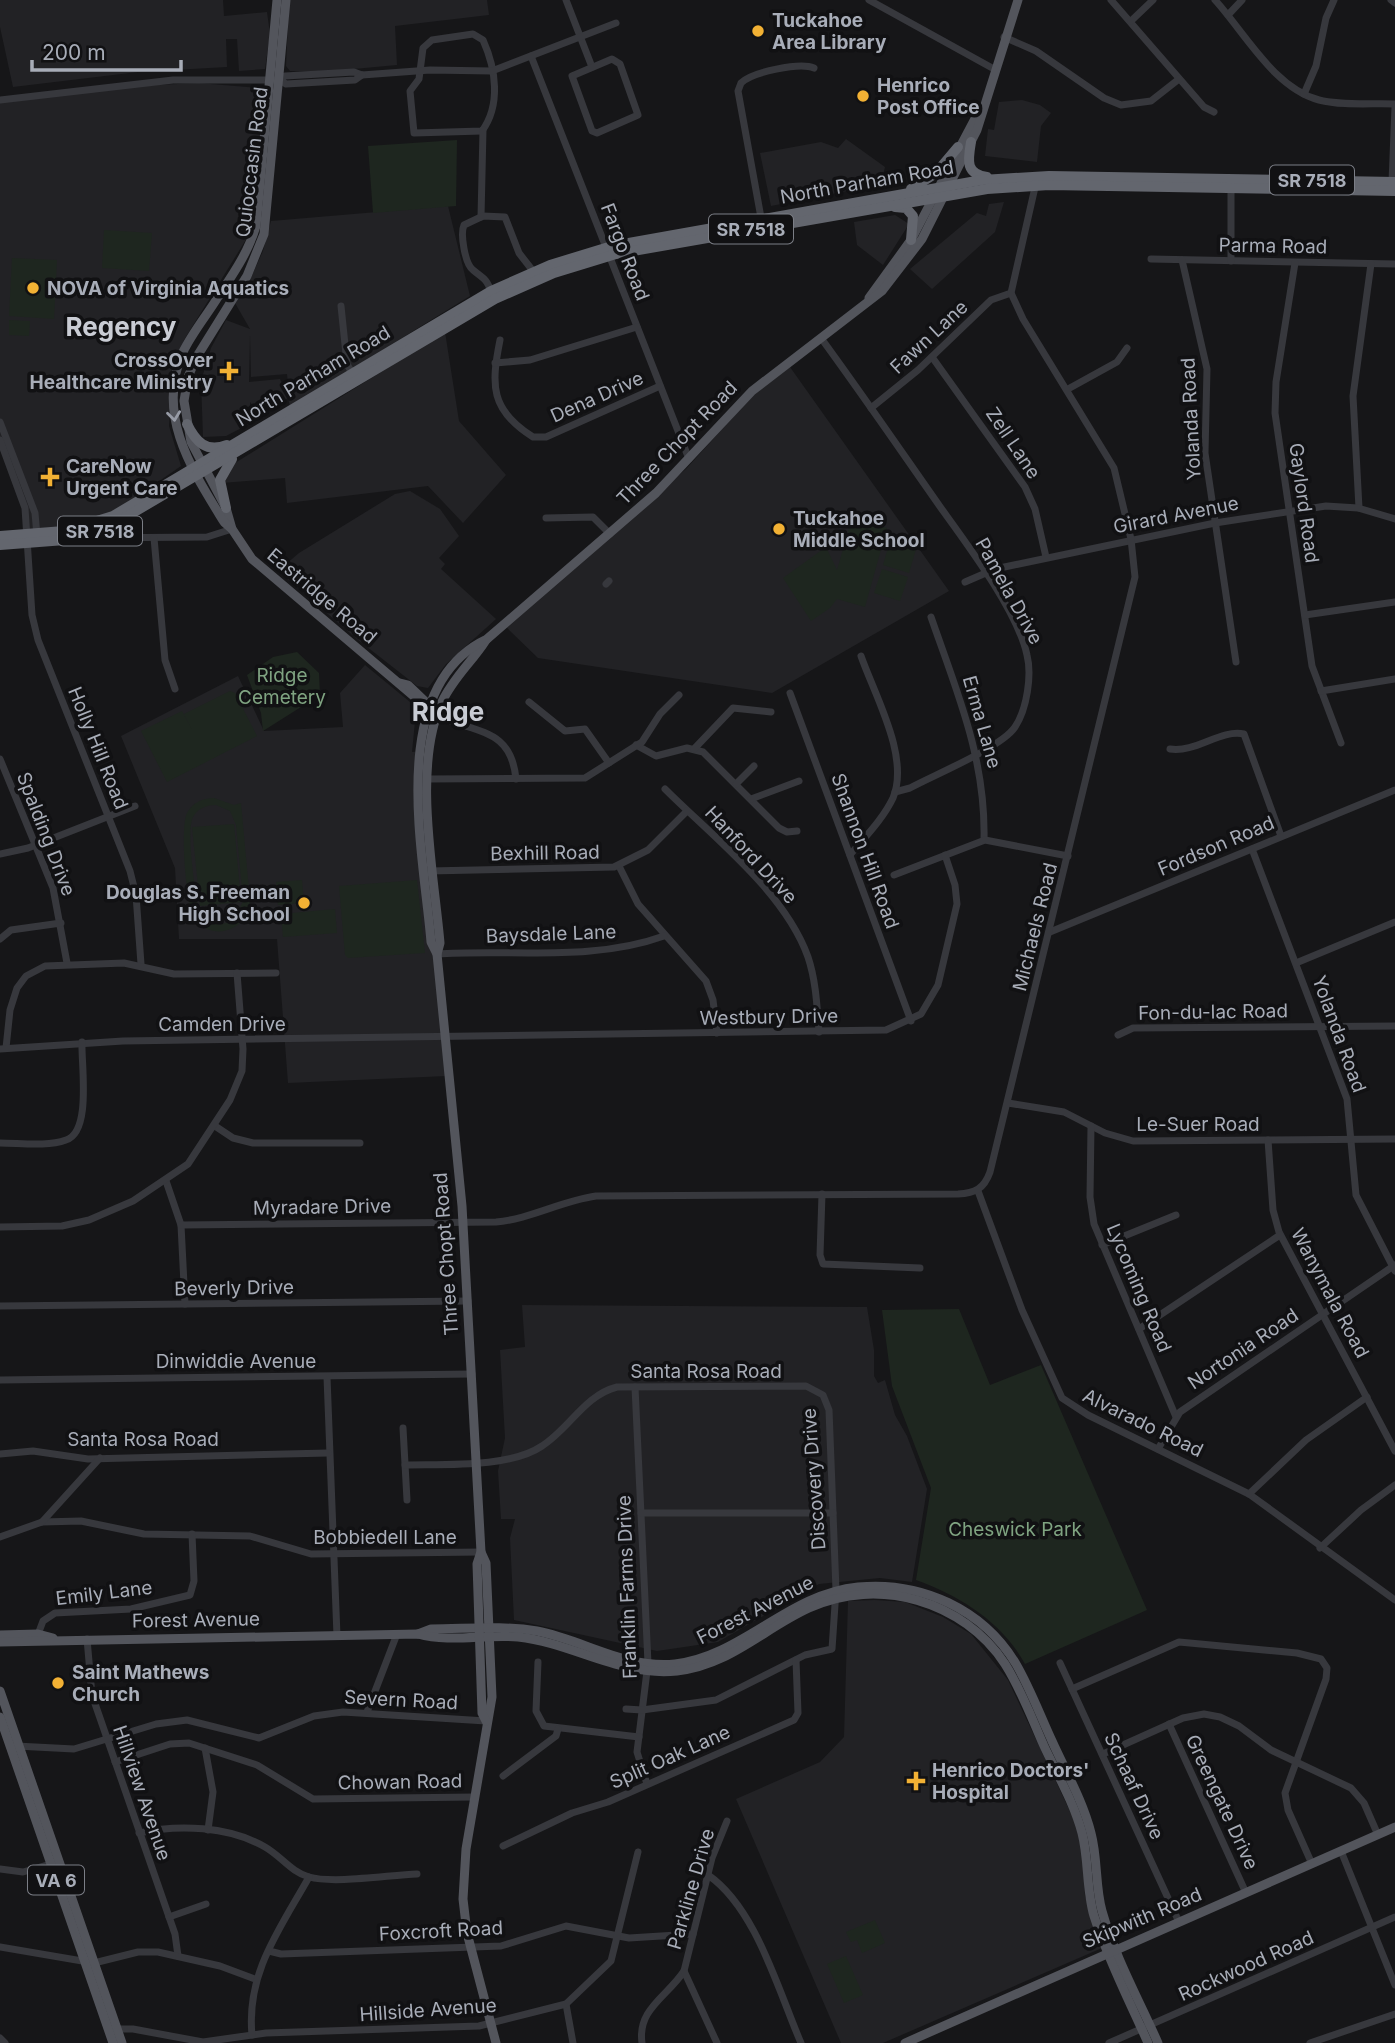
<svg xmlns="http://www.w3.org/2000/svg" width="1395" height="2043" font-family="Inter,sans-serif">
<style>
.built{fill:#222225;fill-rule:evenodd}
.green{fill:#1e261f;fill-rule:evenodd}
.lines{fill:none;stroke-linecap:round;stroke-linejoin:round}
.minor{stroke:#37383d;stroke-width:7}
.major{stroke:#53555c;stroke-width:9}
.highway{stroke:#63666e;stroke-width:10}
.oneway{stroke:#979ba6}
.poi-dot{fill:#f2b134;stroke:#111113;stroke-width:2.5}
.labels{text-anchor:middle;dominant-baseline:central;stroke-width:7;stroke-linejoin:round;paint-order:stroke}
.shield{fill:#111113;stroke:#7b7e86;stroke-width:2}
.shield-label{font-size:18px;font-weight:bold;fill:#a8adb8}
.poi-label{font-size:19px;font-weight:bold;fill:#a8adb8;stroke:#111113;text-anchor:start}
.street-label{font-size:19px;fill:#a8adb8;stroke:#111113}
.park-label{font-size:19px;fill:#7fa381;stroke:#111113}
.district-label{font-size:26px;font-weight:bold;fill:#c9ccd4;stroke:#111113}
</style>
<rect width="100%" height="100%" fill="#161618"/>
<!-- built -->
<g class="built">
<path d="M0,0H223L224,16L267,12L270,34L265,69L239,71L237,39H226L227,67L138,72L13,87L0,27Z"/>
<path d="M289,0H487L489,15L395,26L397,65L321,72L290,71L286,66Z"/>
<path d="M199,83L260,88L264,95L255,211L250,233L184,340L173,369L169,426L181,466L103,520L24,535L22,507L0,448V100L112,87Z"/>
<path d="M1022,100L1040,105L1051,113L1041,126L1037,162L985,156L988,129L994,130L999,102Z"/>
<path d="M846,139L885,167L882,180L877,185L771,206L760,153L821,142L838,148Z"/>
<path d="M1004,202L995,232L932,289L910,269L977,213L986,216L989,204Z"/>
<path d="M448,206L470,296L290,407L288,398L260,414L250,402L251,423L226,436L203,437L201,381L211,348L226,320L250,329L235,303L248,284L263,251L271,221ZM250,335L251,377L287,374L289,397L280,379L249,382Z"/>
<path d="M895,215L909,224L883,265L857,245L854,222Z"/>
<path d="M445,332L459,421L506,475L463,523L428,486L287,503L285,478L222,483L235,463Z"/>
<path d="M790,367L949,591L772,693L538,658L504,625L686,469L753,395Z"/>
<path d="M410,491L440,509L459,536L439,558L445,564L441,569L496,619L446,664L428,688L417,686L357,639L278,571L299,553L395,494Z"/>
<path d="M365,665L410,702L416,711L412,752L422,751L421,773L447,1076L288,1083L277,939H179L175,868L121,736L238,676L264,731L343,727L340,693Z"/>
<path d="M522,1305L867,1307L874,1350V1376L878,1383L885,1380L895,1415L907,1436L927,1489L912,1582L880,1578L819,1584L718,1642L657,1651L514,1620L510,1538L515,1519H501L498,1471L505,1438L500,1350L525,1347Z"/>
<path d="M875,1600L905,1602L943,1617L971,1634L1008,1680L1076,1824L1083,1856L1085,1896L1102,1948L883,2043H841L736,1799L820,1762L844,1737L848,1601Z"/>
</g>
<!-- green -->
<g class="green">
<path d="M457,140L456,206L373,213L368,146Z"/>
<path d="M104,230L152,233L149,271L102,268Z"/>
<path d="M12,258L57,260L54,319L9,316Z"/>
<path d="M9,320L30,321L29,336L9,335Z"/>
<path d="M852,518L887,528L865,607L837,599L830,608L811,621L783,578L826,547L837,570Z"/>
<path d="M890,541L916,549L909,573L883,565Z"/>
<path d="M882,569L908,577L900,601L874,593Z"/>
<path d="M297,652L319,673L320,695L263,731L261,713L247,675L273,657Z"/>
<path d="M230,691L235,693L257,736L167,782L141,731L182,711L192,730L184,714Z"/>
<path d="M214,798L234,805L241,803L252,922H246L244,919C229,937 201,936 192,912C186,896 180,827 187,813C192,803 203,798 214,798ZM216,805L230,811L236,825L243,901L235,919L220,925L206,919L199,910C195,893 186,830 193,817C198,808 207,805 216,805Z"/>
<path d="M234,824L241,902L200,906L192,827Z"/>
<path d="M302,880L304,903L278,905L276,882Z"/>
<path d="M417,880L425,953L348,958L345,955L339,886Z"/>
<path d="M335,909L337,933L283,937L281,914Z"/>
<path d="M959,1309L990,1385L1041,1365L1147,1610L1025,1664C1002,1622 960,1596 916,1580L931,1488L892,1386L882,1310Z"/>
<path d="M875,1920L885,1943L862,1953L857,1940L851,1942L846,1932Z"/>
<path d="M846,1956L863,1995L844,2003L827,1964Z"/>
</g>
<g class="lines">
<!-- minor -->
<g class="minor">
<path d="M566,0L592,67"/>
<path d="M869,0L994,69"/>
<path d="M1111,0L1204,107L1214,112"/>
<path d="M1215,0C1245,33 1274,88 1319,100C1343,106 1371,103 1395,104"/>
<path d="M1391,0L1395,3"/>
<path d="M1228,15L1242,0"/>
<path d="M1131,21L1153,0"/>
<path d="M473,34L483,40C496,69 501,105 482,131L414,133L410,91L419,79L423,48L432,40Z"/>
<path d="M1004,37L1036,51L1104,98L1121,105L1151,101L1179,79"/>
<path d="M531,56L689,459"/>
<path d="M612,59L620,64L638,115L597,133L592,131L572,76Z"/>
<path d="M280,80L285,76L354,72L362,75L430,70L492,71L616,23"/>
<path d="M1304,94L1316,66L1326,18L1334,0"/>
<path d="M0,100L173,80H280L286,84L355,80L362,75"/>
<path d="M1392,182L1395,107"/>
<path d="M481,217L483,130"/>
<path d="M762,223L738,91L741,83C752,72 800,62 814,68"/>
<path d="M1151,259L1395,264"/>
<path d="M1182,260L1207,369L1205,453L1236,662"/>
<path d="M1231,261V184"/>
<path d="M1295,263L1276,382L1275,413L1312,666L1341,743"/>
<path d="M492,292C484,276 485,280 473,270C465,264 460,234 464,225L483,216L505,217L519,253L533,271"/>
<path d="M341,306L347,364L353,375"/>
<path d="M821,338C862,394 901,451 941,508C967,544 1018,612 1027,655C1032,675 1027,709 1015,727C1002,747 934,775 910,788L895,792"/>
<path d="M500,340C491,385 490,410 533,437H546L660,386"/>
<path d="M932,357L1025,487L1035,509L1046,557"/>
<path d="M495,363L530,360L637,327"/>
<path d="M1068,389L1117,362L1127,348"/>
<path d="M871,408L918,370L991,300L1011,293"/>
<path d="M0,422L35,513L37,536"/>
<path d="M0,440L25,508L32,615L38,640L130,871L136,895L141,964"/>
<path d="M1359,508L1353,396L1371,264"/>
<path d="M546,518L593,517L610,534"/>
<path d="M82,538L207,537L232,529"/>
<path d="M154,538L165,660L175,689"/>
<path d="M965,582L995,569L1215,523L1326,506L1358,508L1395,519"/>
<path d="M606,584L609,581"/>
<path d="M1305,615L1395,602"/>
<path d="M931,617C957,692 986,759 984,840"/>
<path d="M1321,691L1395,679"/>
<path d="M790,693L911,1021"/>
<path d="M529,702L565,731L585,729L609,763"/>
<path d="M436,715C476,734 511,727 516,779"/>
<path d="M636,745L656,756L687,748L703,752L779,828L787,832L797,831"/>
<path d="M694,749L733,708L771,712"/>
<path d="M1170,749C1196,753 1220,729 1244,734L1281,836"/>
<path d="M0,759L53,888L67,963"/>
<path d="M427,779L585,778L642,742L660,714L679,695"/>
<path d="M736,784L754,766"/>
<path d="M665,789C713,837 785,892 808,957C816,981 817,1006 819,1032"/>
<path d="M751,799L799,781"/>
<path d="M1252,849L1347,1099L1356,1195L1395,1271"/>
<path d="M0,854L28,848L135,806"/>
<path d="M850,855C865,837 883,819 893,798C910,757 875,696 861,656"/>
<path d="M619,866L638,904L706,981L713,1000L717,1033"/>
<path d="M429,871L614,867L648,850L687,811"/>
<path d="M894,875L985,840L1068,856"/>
<path d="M1050,932L1395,790"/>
<path d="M0,939L11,930L61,923"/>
<path d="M437,954C512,949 592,962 664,936"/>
<path d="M1296,963L1395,922"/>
<path d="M1118,1035L1133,1028L1395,1026"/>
<path d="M6,1048L10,1010L17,988L26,976L45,966L124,963L174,974L276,973"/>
<path d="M0,1049L123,1041L886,1030L921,1014L938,985L957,904L955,885L945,855"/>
<path d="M1008,1103L1064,1112L1105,1133L1133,1141L1395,1139"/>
<path d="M215,1126L233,1138L253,1143H360"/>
<path d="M1091,1126L1090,1197L1094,1224L1176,1417"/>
<path d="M1268,1140L1273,1210L1279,1232L1395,1451"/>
<path d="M0,1143C20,1143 47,1147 66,1140C92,1132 81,1064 82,1042"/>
<path d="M166,1181L181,1225L185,1304"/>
<path d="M978,1191L1022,1310L1062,1398L1088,1415L1249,1494L1395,1600"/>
<path d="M822,1194L820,1255L823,1264L920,1268"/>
<path d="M181,1225L496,1222C530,1219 561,1201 596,1196L958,1194C975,1193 984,1189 990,1172L1135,577L1131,539L1114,468L1023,319L1011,293L1036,183"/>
<path d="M0,1227L62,1226L89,1220L133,1201L188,1164L230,1100L242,1071L243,1049L237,973"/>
<path d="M1102,1245L1176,1215"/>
<path d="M0,1306L468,1301"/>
<path d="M1139,1329L1280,1235"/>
<path d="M327,1377L337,1636"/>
<path d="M0,1380L472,1374"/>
<path d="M635,1387L648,1663L637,1752L647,1784"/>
<path d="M403,1428L407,1500"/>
<path d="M1158,1449L1180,1412L1395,1265"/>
<path d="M0,1454L33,1451L88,1459L328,1453"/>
<path d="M405,1465C444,1464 510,1468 542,1446C569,1429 585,1395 617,1387L806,1386L823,1395L829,1410L836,1590L832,1649L805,1655L716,1700L642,1710L626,1709"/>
<path d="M1249,1494L1306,1440L1367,1397"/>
<path d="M641,1513H833"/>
<path d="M42,1522L81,1521L144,1534L250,1536L311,1554L481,1552"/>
<path d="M0,1537L42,1522L100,1458"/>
<path d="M1320,1548L1361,1510L1395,1485"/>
<path d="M37,1637L43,1621L55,1613L131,1609L190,1595L194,1581L192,1534"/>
<path d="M87,1639L92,1695L175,1934L178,1956"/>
<path d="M538,1662L536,1711L544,1726L639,1737"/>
<path d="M1060,1663L1179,1922"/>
<path d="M1072,1689L1179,1642L1297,1653L1321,1659L1327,1668L1326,1679L1285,1793L1288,1810L1312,1864"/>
<path d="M367,1712L397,1634"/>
<path d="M1169,1724L1246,1893"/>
<path d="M16,1746L74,1749L156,1724L187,1720L259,1738L314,1716L343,1712L486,1721"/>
<path d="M205,1748L213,1792L208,1830"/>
<path d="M1103,1754L1183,1718L1204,1714L1220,1717L1239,1726L1271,1750L1351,1788L1364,1803L1378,1835"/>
<path d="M115,1762L170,1744L189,1743L257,1765L313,1799L474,1797"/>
<path d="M503,1776L556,1736L558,1729"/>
<path d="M139,1833C178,1824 229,1826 265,1847C281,1856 291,1872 309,1877C334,1884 389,1875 417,1874"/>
<path d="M503,1846L572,1813L608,1802L794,1720L798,1713L796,1660"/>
<path d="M1341,1851L1395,1985"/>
<path d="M0,1869L23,1872L54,1863"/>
<path d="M708,1875C756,1908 778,1990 801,2043"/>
<path d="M169,1917L206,1904"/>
<path d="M0,1947L94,1963L138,1952H158L220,1966L255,1979"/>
<path d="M269,1951L281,1954L501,1946L566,1926L629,1938L693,1934"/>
<path d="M566,2004L573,2043"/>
<path d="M112,2029H133L203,2042L266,2033L479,2026L566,2004L611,1961L638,1852"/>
<path d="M252,2035C246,1973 280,1929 309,1877"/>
<path d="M0,2038L5,2043"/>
<path d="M642,2043C637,2009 668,1996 684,1971"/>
<path d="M717,2043L684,1971L712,1858L727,1821"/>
<path d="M1109,2043L1395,1917"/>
<path d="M1310,2043L1395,2014"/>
</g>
<!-- major -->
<g class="major">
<path d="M286,0L264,234L247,276L196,358L188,377L184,401L191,442L226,508L232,529L252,559L436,715"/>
<path d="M869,298L911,240L979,111"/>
<path d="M232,529L224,522C192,470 155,415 183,352C192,333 207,315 218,297C233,274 248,253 256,226L277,0"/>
<path d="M400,683L408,685L432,708"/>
<path d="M437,954L440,943C434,873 412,766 442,702C453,678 472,662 486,640"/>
<path d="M481,1552L486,1563L492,1697L466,1849L463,1899L467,1933L496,2043"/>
<path d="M418,1634L431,1629C466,1629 502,1625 537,1631C584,1640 625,1669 675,1664C743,1656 788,1594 858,1587C921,1581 983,1609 1016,1664C1030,1688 1040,1715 1052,1741C1065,1770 1083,1801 1091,1833C1098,1859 1095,1886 1102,1911C1115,1957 1139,2000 1158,2043"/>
<path d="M0,1635L38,1634L53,1638"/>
<path d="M0,1642L418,1634C450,1643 484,1634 518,1637C573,1643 620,1677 677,1671C730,1665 763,1629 809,1608C878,1576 964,1601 1005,1664C1021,1689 1032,1719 1044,1746C1057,1774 1074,1803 1082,1833C1089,1860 1086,1889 1094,1916C1108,1960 1130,2002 1148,2043"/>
<path d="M0,1691L122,2043"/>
<path d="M0,1717L113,2043"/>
<path d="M486,1721L482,1713L477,1564L481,1552L462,1206L437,954L431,942C424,854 385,687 487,639L656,493L752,391L882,291L922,239L977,130L1018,0"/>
<path d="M905,2043L1395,1827"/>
</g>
<!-- highway -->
<g class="highway">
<path d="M971,142C968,160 965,174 987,177"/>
<path d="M911,189L936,173L958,147"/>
<path d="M895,207L906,208L913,216L911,240"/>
<path d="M187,424C196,442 206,453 227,445"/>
<path d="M226,508L220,480L232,459"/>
<path d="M0,536L64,531L113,516L491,291L550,265L612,246L982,180L1049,176L1395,182"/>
<path d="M0,545L65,540L114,524L495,299L554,273L616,254L987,189L1049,185L1395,191"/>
</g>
</g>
<!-- one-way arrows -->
<defs><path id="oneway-chevron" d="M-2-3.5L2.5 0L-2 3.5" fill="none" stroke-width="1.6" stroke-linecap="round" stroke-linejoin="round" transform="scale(1.75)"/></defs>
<use class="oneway" href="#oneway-chevron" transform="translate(174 416) rotate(83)"/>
<!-- markers -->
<g class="poi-dot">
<circle cx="758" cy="31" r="7"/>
<circle cx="863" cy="96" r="7"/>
<circle cx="33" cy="288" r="7"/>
<path d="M225.5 360.5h7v7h7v7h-7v7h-7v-7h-7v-7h7z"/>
<path d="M46.5 466.5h7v7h7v7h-7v7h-7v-7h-7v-7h7z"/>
<circle cx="779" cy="529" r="7"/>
<circle cx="304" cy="903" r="7"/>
<circle cx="58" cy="1683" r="7"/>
<path d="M912.5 1770.5h7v7h7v7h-7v7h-7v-7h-7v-7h7z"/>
</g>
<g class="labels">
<!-- shield labels -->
<g class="shield">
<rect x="1270" y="165.5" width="84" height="29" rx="5"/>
<rect x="709" y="214.5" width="84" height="29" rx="5"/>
<rect x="58" y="516.5" width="84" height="29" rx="5"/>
<rect x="28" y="1865.5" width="56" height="29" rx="5"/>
</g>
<g class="shield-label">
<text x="1312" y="180">SR 7518</text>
<text x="751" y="229">SR 7518</text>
<text x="100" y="531">SR 7518</text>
<text x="56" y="1880">VA 6</text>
</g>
<!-- poi labels -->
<g class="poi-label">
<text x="772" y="20">Tuckahoe<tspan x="772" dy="22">Area Library</tspan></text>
<text x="877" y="85">Henrico<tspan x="877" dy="22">Post Office</tspan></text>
<text x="47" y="288">NOVA of Virginia Aquatics</text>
<text x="213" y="360" text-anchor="end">CrossOver<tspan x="213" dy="22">Healthcare Ministry</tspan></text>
<text x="66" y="466">CareNow<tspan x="66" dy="22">Urgent Care</tspan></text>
<text x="793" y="518">Tuckahoe<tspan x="793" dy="22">Middle School</tspan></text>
<text x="290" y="892" text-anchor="end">Douglas S. Freeman<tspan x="290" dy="22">High School</tspan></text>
<text x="72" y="1672">Saint Mathews<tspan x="72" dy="22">Church</tspan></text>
<text x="932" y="1770">Henrico Doctors'<tspan x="932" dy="22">Hospital</tspan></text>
</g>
<!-- street labels -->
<g class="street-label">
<text transform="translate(252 162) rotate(-83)">Quioccasin Road</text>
<text transform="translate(867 182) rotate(-10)">North Parham Road</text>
<text transform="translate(1273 246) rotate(1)">Parma Road</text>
<text transform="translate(625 252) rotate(69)">Fargo Road</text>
<text transform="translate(929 337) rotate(-43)">Fawn Lane</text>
<text transform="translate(313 376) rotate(-31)">North Parham Road</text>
<text transform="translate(597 397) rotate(-24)">Dena Drive</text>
<text transform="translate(1191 419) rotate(-93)">Yolanda Road</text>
<text transform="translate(677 443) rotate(-46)">Three Chopt Road</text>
<text transform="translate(1013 443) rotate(56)">Zell Lane</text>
<text transform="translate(1304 503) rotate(82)">Gaylord Road</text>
<text transform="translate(1176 515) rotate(-11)">Girard Avenue</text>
<text transform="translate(1009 591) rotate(61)">Pamela Drive</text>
<text transform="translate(322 596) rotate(40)">Eastridge Road</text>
<text transform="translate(982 722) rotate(74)">Erma Lane</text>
<text transform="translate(98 748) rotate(68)">Holly Hill Road</text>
<text transform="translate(46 834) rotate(69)">Spalding Drive</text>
<text transform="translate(1216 846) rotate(-23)">Fordson Road</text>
<text transform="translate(865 851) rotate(70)">Shannon Hill Road</text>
<text transform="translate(545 853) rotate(-1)">Bexhill Road</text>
<text transform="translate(751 855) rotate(47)">Hanford Drive</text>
<text transform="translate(1035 927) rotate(-76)">Michaels Road</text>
<text transform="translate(551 934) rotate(-2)">Baysdale Lane</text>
<text transform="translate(1213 1012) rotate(-1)">Fon-du-lac Road</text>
<text transform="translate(769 1017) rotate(-1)">Westbury Drive</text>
<text x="222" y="1024">Camden Drive</text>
<text transform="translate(1339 1034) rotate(70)">Yolanda Road</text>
<text x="1198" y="1124">Le-Suer Road</text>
<text transform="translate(322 1207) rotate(-1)">Myradare Drive</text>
<text transform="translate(446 1254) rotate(-94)">Three Chopt Road</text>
<text transform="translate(234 1288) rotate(-1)">Beverly Drive</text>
<text transform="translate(1139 1288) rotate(67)">Lycoming Road</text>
<text transform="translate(1330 1293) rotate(62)">Wanymala Road</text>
<text transform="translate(1243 1349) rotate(-34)">Nortonia Road</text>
<text x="236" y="1361">Dinwiddie Avenue</text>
<text x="706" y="1371">Santa Rosa Road</text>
<text transform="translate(1143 1423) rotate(26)">Alvarado Road</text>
<text x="143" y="1439">Santa Rosa Road</text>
<text transform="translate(814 1479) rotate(-94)">Discovery Drive</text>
<text x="385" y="1537">Bobbiedell Lane</text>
<text transform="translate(627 1587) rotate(-92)">Franklin Farms Drive</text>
<text transform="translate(104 1593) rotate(-7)">Emily Lane</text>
<text transform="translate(755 1610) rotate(-27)">Forest Avenue</text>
<text transform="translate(196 1620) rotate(-1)">Forest Avenue</text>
<text transform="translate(401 1700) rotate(3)">Severn Road</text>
<text transform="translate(670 1757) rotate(-24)">Split Oak Lane</text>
<text transform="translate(400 1782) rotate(-1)">Chowan Road</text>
<text transform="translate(1134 1786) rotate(65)">Schaaf Drive</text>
<text transform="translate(142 1793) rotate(71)">Hillview Avenue</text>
<text transform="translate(1222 1802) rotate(65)">Greengate Drive</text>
<text transform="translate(691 1889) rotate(-74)">Parkline Drive</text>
<text transform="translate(1142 1918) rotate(-23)">Skipwith Road</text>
<text transform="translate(441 1931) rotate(-3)">Foxcroft Road</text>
<text transform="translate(1246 1966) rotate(-24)">Rockwood Road</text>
<text transform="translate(428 2010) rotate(-4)">Hillside Avenue</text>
</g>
<!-- park labels -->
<g class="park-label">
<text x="282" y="675">Ridge<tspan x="282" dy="22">Cemetery</tspan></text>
<text x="1015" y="1529">Cheswick Park</text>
</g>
<!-- district labels -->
<g class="district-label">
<text x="121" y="326">Regency</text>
<text x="448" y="711">Ridge</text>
</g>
</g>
<!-- scale -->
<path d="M32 60v10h149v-10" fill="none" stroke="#a8adb8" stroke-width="3.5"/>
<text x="42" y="60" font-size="21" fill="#a8adb8" stroke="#111113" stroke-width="5" paint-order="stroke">200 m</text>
</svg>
